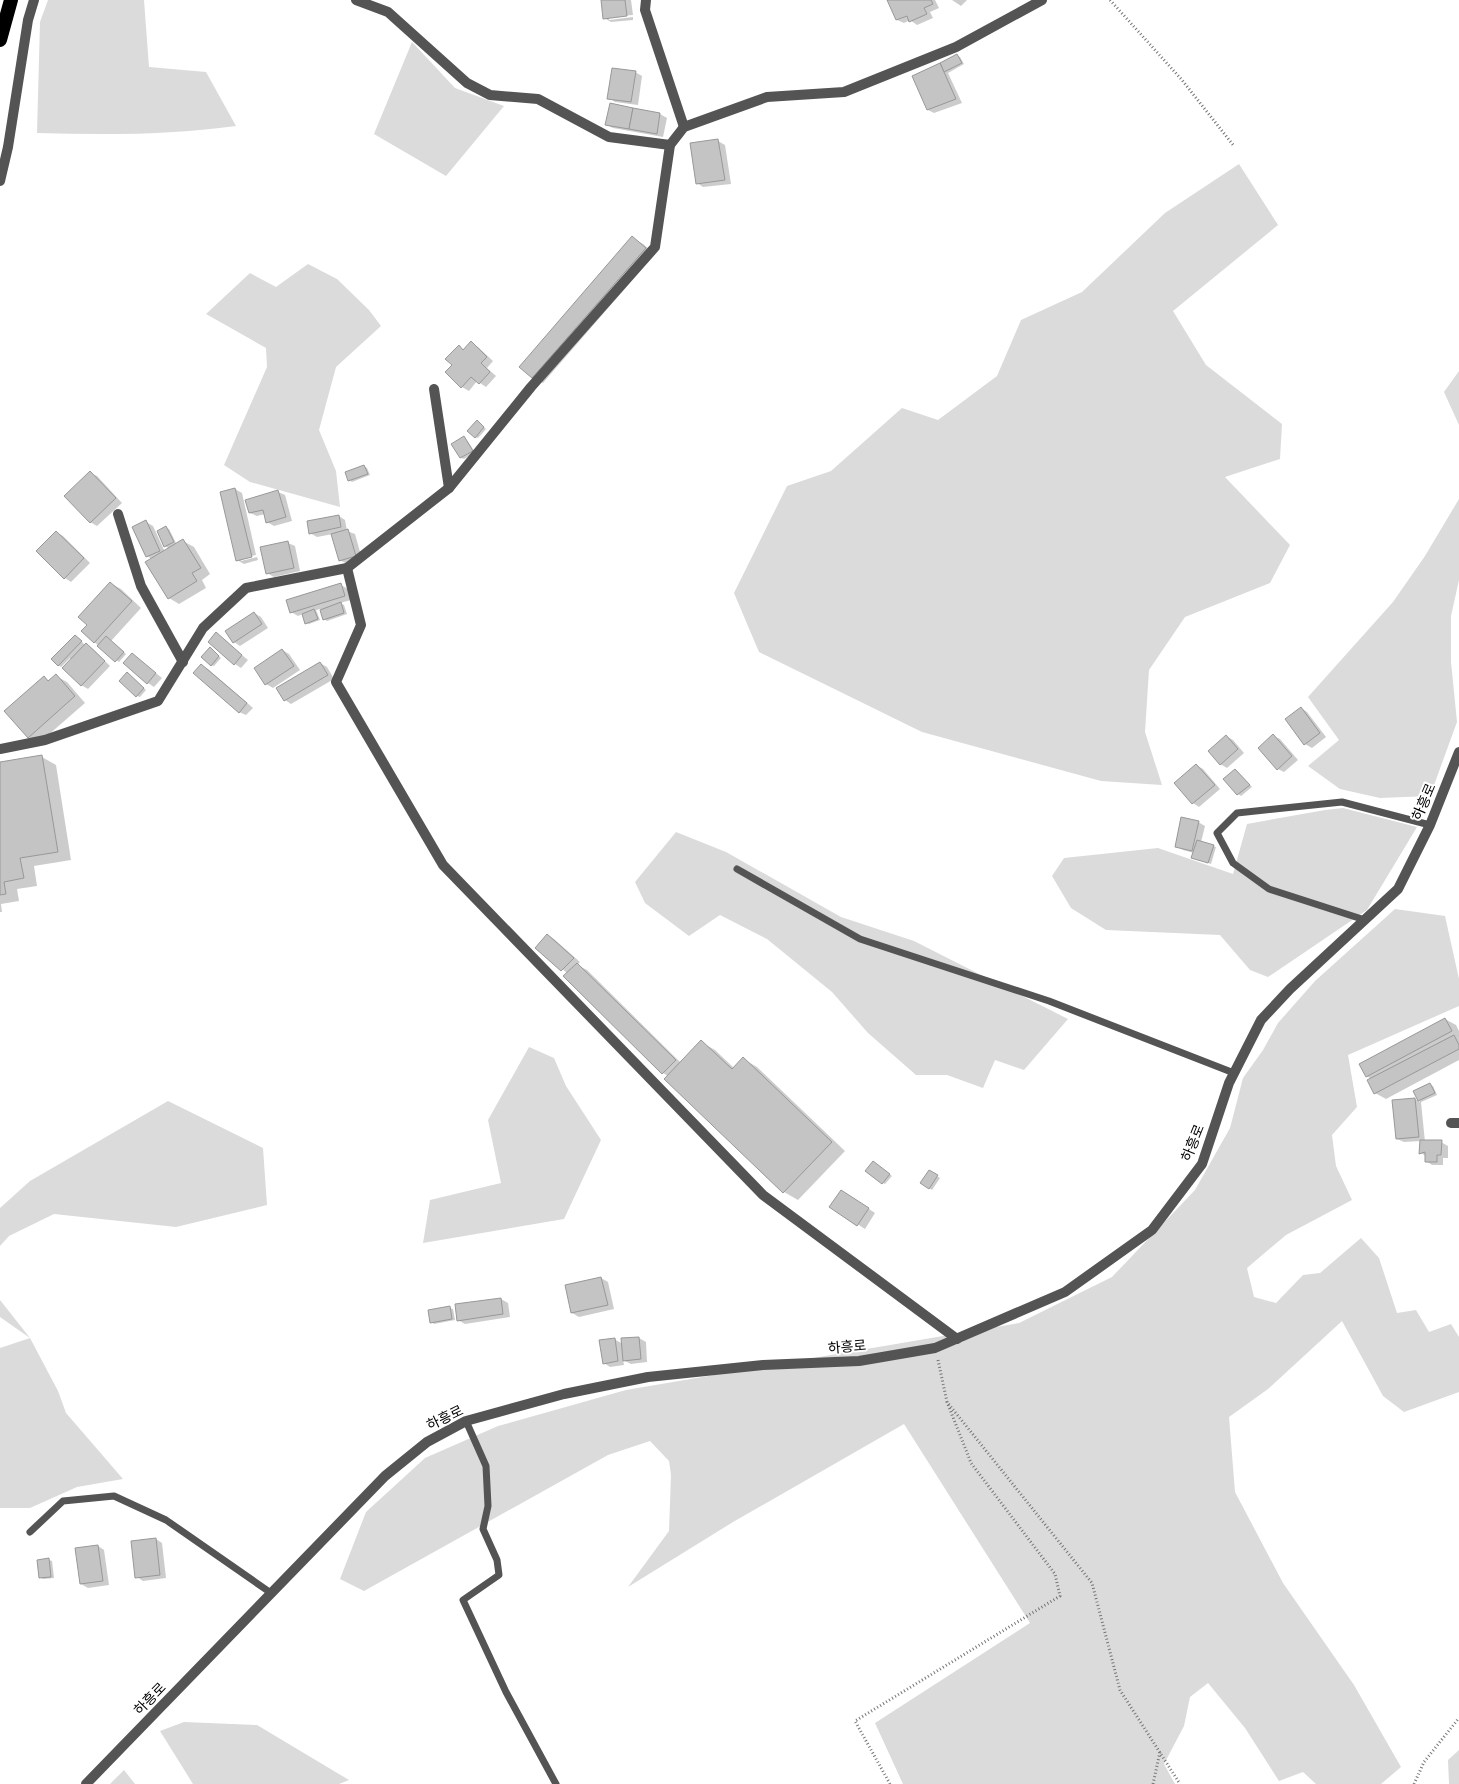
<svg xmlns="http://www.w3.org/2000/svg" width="1459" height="1784" font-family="'Fira Sans Condensed','Noto Sans KR',sans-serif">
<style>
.green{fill:#dbdbdb}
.shadow{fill:#0003}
.building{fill:#c4c4c4;stroke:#989898}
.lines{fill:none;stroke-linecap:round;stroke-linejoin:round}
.path{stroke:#767676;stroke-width:3;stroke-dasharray:1 2.5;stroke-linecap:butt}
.service{stroke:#545454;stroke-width:7}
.minor{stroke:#545454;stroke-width:10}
.tertiary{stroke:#545454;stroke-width:10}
.trunk{stroke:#000;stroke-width:14}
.labels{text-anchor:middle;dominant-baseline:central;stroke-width:4;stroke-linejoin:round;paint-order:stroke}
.street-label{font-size:14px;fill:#000;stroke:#fff}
</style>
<rect width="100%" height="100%" fill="#fff"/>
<!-- green -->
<g class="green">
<path d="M48,0H144L149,67L206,72L236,126C171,135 104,135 37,133L40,22Z"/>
<path d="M412,42L455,88L504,106L446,176L374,134Z"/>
<path d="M1239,164L1278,225L1173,311L1206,365L1282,424L1280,459L1225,477L1290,545L1270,583L1185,617L1149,670L1145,732L1162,785L1101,781L922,732L759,652L734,593L787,486L831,471L902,408L938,420L997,376L1021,320L1082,292L1165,213Z"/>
<path d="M308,264L337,279L369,310L381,326L336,367L319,430L336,471L340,507L250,482L224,465L267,367L266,348L206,314L250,273L276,287Z"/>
<path d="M1459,371V425L1444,392Z"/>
<path d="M1459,499V580L1451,616V662L1457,722L1430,796L1380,798L1340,789L1308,766L1339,740L1308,697L1393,602L1425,556Z"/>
<path d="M1343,808L1417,827L1367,910L1268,977L1250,970L1220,935L1106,930L1071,908L1052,876L1064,858L1158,848L1233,874L1247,824L1325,810Z"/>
<path d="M676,832L726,852L841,917L914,941L1068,1019L1024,1070L995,1060L983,1088L947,1075H916L868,1033L832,992L767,939L720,915L689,936L645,903L635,882Z"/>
<path d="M1395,909L1445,916L1459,979V1006L1348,1055L1357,1107L1332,1135L1336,1166L1352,1200L1286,1235L1247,1268L1254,1297L1276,1303L1303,1275L1320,1273L1361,1238L1379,1258L1397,1313L1416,1310L1429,1332L1451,1324L1459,1337V1392L1404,1412L1383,1396L1342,1321L1268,1389L1229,1417L1235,1492L1283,1583L1354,1685L1401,1767L1381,1784H1316L1303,1772L1279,1781L1245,1728L1208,1683L1190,1697L1184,1726L1164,1764L1175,1784H903L875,1723L1030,1623L904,1424L733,1522L628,1587L669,1531L671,1475L669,1461L650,1441L608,1455L364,1591L340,1579L366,1512L425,1458L498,1426L626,1390L1019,1323L1112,1277L1195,1190L1230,1128L1243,1078L1263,1050L1278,1023L1315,981Z"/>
<path d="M529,1047L554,1058L566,1086L601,1140L564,1219L423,1243L430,1200L501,1183L488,1120Z"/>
<path d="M168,1101L263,1148L267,1205L176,1227L54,1214L9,1236L0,1246V1208L30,1181Z"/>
<path d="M0,1300L30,1338L58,1391L66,1413L123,1479L77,1487L30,1508H0V1348L30,1338L0,1317Z"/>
<path d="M184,1722L257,1725L349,1780L339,1784H193L160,1731Z"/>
<path d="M1459,1750V1784H1449L1448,1760Z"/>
<path d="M124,1770L135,1784H110Z"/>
</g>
<!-- shadow -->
<g class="shadow">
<path d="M609,0H631L633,15L609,17V20L633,17V20L611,22L604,18Z"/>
<path d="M889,0H935L939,8L930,12L933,18L917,25L910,20L904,23L897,20Z"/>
<path d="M952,0H967L961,6Z"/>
<path d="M957,55L960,57L964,64L948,73L962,103L934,113L928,110L939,65Z"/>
<path d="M635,72L642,76L638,105L615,102L609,98Z"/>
<path d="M611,105L660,114L667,118L663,137L613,128L606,125Z"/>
<path d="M718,141L725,145L731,184L703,187L697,183Z"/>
<path d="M632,238L643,244L655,254L543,383L533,377L521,366Z"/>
<path d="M471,343L478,347L493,361L487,368L496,376L486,387L477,381L469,391L462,387L453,365L459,347L464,350Z"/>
<path d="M480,424L486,429L478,438L475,437Z"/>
<path d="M464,437L466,439L475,452L464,459L461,458Z"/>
<path d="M364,466L367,468L370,475L352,482L349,480Z"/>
<path d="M90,473L97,476L122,503L97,526L90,522Z"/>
<path d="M235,489L242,493L256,555L241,558V561L257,557L258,560L244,564L237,560Z"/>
<path d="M278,492L285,495L292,521L274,526L267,522L265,514L257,516L250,513Z"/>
<path d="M339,516L345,520L347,531L355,534L362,559L347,564L340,560L333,534L317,537L310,533Z"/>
<path d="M146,522L153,526L165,552L170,549L165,546L166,528L169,529L177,545L183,541L194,547L210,574L202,580L206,588L179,604L169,598L152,559L147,556Z"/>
<path d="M56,532L63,536L90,563L71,582L65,578Z"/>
<path d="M288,543L295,546L300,571L274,577L267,573Z"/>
<path d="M110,583L121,589L141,608L111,641L126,654L119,662L94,642L89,625Z"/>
<path d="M341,585L348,589L351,600L340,603L344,605L347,614L327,621L324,619L321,609L316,610L320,620L309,624L306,623L303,614L298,616L291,612Z"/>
<path d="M254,613L261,617L268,628L240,646L234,642Z"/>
<path d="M216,634L248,660L241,668L235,664Z"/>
<path d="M78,638L85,645L92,648L110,666L88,689L81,685L70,658L61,667L58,665Z"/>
<path d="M282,650L289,654L300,670L273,688L266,684L256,669Z"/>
<path d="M213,651L221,658L214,666L211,665Z"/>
<path d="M132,654L162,678L154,687L148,683Z"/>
<path d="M320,663L327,667L334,679L291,704L285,700Z"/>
<path d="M201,665L208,669L253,708L246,715L239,712Z"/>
<path d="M56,676L67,682L85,703L39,743L28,737L44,678L50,681Z"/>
<path d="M130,676L146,690L140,697L137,696Z"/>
<path d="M1301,708L1307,712L1326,737L1312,748L1305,744Z"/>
<path d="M1226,736L1233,740L1244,753L1227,768L1220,764Z"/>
<path d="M1273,736L1280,739L1298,760L1284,772L1278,769Z"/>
<path d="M42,757L56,765L71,860L34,866L37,886L17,889L19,901L1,904L2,912H0V763Z"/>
<path d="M1196,765L1203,769L1220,789L1199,807L1193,803L1175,783Z"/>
<path d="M1236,770L1252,787L1241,796L1238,794Z"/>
<path d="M1198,822L1205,826L1201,842L1216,847L1211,864L1196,859L1194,853L1183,850L1176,846Z"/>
<path d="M548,935L554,939L580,962L577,965L587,970L681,1063L701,1042L715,1050L734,1068L743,1059L757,1067L845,1151L798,1200L784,1192L666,1079L668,1076L663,1073L567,973L537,947Z"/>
<path d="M1445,1019L1456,1025L1459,1031V1060L1386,1099L1375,1093L1371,1079L1367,1076Z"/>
<path d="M1430,1085L1433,1086L1437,1095L1421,1102L1425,1142H1441L1448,1146V1158H1443V1165H1432L1426,1161V1156L1421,1153V1141L1404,1142L1397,1139L1415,1099L1420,1102L1415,1092Z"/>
<path d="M876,1164L892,1176L885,1184L883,1183Z"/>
<path d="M929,1171L940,1178L932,1190L922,1183Z"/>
<path d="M848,1195L875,1213L865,1229L831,1207Z"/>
<path d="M601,1278L608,1282L614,1309L579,1317L572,1313Z"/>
<path d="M501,1299L508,1303L510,1317L465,1324L458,1320Z"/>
<path d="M450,1308L453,1309L455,1320L434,1324L432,1322Z"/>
<path d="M639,1338L646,1342L647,1362L631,1364L623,1360L624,1365L610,1367L604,1363L614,1339L623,1344Z"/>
<path d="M156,1539L162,1543L166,1578L143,1581L137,1577Z"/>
<path d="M98,1546L104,1550L109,1585L88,1588L81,1584Z"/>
<path d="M49,1560L52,1561L54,1578L43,1579L40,1577L38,1561Z"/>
</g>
<!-- building -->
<g class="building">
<path d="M601,0H625L627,16L603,19Z"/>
<path d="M887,0H931L933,4L924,8L927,14L909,22L907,16L896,20Z"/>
<path d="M957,54L962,63L944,72L940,63Z"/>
<path d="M940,63L956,99L927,110L912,76Z"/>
<path d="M612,68L636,71L631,102L607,99Z"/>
<path d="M610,103L633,108L629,129L605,125Z"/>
<path d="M633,108L660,113L657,134L629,129Z"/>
<path d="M718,139L725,180L696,184L690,143Z"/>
<path d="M632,236L646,248L532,378L519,367Z"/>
<path d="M471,341L487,357L481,363L490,372L479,384L471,377L461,388L445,372L452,365L445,359L459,345L463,350Z"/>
<path d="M477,420L484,427L475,438L467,431Z"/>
<path d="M464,436L473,451L460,458L451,444Z"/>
<path d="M364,465L368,474L348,481L345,472Z"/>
<path d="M90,471L116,498L90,523L64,496Z"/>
<path d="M235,488L252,557L236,561L220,492Z"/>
<path d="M278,490L286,517L266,523L263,510L249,513L245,500Z"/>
<path d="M339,515L341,527L309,534L307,521Z"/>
<path d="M146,520L160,551L146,557L132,527Z"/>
<path d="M166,526L174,542L164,547L157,531Z"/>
<path d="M348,529L356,556L339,561L331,534Z"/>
<path d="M56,531L84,558L64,579L36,551Z"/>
<path d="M183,539L201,568L192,573L197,581L168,599L145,562Z"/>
<path d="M288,541L294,568L266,574L260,547Z"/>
<path d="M110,582L132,601L94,643L81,631L87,625L78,617Z"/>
<path d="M341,583L345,596L290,613L286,600Z"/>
<path d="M341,602L344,613L323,620L320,610Z"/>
<path d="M314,609L318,619L305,624L302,614Z"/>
<path d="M254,612L262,624L233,643L225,631Z"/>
<path d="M216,632L242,655L234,665L208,642Z"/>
<path d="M75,635L82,641L58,666L51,659Z"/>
<path d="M106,636L124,652L115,662L97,646Z"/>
<path d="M86,643L105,661L81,686L62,668Z"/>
<path d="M210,647L219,656L211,666L201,657Z"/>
<path d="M282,649L294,666L265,685L254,668Z"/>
<path d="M132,653L156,673L147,684L123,663Z"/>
<path d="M320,662L328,675L284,701L276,688Z"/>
<path d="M201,664L247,703L239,713L193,673Z"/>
<path d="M127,672L144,688L136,697L119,681Z"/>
<path d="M56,674L75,696L28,738L4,711L44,676L48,681Z"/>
<path d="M1301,707L1320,733L1304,745L1285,719Z"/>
<path d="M1273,734L1292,756L1277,770L1258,748Z"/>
<path d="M1226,735L1238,749L1220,765L1208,751Z"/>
<path d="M42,755L58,852L20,858L24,878L4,882L6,894L0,895V762Z"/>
<path d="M1196,764L1215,785L1192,804L1174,783Z"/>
<path d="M1235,769L1250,785L1237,795L1223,779Z"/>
<path d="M1181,817L1199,821L1192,851L1175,847Z"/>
<path d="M1197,840L1214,845L1208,863L1191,858Z"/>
<path d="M547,934L574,958L561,971L535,948Z"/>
<path d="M577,963L676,1060L662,1074L563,976Z"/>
<path d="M1445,1018L1452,1031L1366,1077L1359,1064Z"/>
<path d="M1454,1035L1459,1045V1049L1374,1094L1367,1080Z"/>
<path d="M701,1040L732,1069L743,1057L832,1142L783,1193L664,1079Z"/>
<path d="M1430,1083L1435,1093L1418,1101L1413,1091Z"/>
<path d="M1415,1098L1419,1137L1396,1139L1392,1100Z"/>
<path d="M1420,1140H1442L1441,1155H1437V1162H1425V1152L1419,1154Z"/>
<path d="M873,1161L890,1174L882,1184L865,1171Z"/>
<path d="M929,1170L938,1175L929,1189L920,1183Z"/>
<path d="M841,1190L869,1208L857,1226L829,1207Z"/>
<path d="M601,1277L608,1305L571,1313L565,1285Z"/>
<path d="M501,1298L503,1314L457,1321L455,1304Z"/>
<path d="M450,1306L452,1319L430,1323L428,1310Z"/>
<path d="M639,1337L641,1359L623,1361L621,1338Z"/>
<path d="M615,1338L618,1361L603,1364L599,1340Z"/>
<path d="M156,1538L160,1575L135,1578L131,1541Z"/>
<path d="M98,1545L103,1581L80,1584L75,1548Z"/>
<path d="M49,1558L51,1577L39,1578L37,1560Z"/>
</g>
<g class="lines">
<!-- path -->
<g class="path">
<path d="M1110,0L1182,80L1234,146"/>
<path d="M938,1360L947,1402L1092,1583L1120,1690L1180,1784"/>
<path d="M890,1784L855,1721L1060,1596L1055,1574L971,1463L947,1402"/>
<path d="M1153,1784L1160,1752"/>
<path d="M1414,1784L1424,1762L1459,1718"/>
</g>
<!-- service -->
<g class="service">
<path d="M737,869L860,939L1049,1001L1234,1073"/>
<path d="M1365,920L1269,889L1233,863L1217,833L1237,813L1342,802L1430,825"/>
<path d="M466,1421L486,1466L488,1506L483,1529L497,1560L499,1575L463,1600L506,1692L556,1784"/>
<path d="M30,1532L63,1501L114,1496L166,1520L271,1593"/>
</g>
<!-- minor -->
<g class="minor">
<path d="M356,0L388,12L467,83L490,95L538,99L609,137L670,145"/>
<path d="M646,0L645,10L684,127"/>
<path d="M0,181L8,147L28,20L34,0"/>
<path d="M434,389L449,488"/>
<path d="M118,514L141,586L183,662"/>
<path d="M347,568L361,625L336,682L443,865L763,1195L957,1339"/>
<path d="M0,749L45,740L158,701L203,628L246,588L347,568L449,488L531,387L655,247L670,145L684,127L767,97L844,92L956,47L1042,0"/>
<path d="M1451,1123H1459"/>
</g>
<!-- tertiary -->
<path class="tertiary" d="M86,1784L385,1476L427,1442L466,1421L564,1394L648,1377L763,1365L859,1361L935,1348L1065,1292L1152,1230L1202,1164L1229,1083L1261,1020L1290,989L1398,889L1430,825L1459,752"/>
<!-- trunk -->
<path class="trunk" d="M0,40L11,0"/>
</g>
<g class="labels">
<!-- street labels -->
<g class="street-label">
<text transform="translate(1424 802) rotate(-67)">하흥로</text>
<text transform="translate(1193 1143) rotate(-68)">하흥로</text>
<text transform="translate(847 1347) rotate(-5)">하흥로</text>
<text transform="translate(445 1418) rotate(-26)">하흥로</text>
<text transform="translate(150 1699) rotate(-46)">하흥로</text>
</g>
</g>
</svg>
